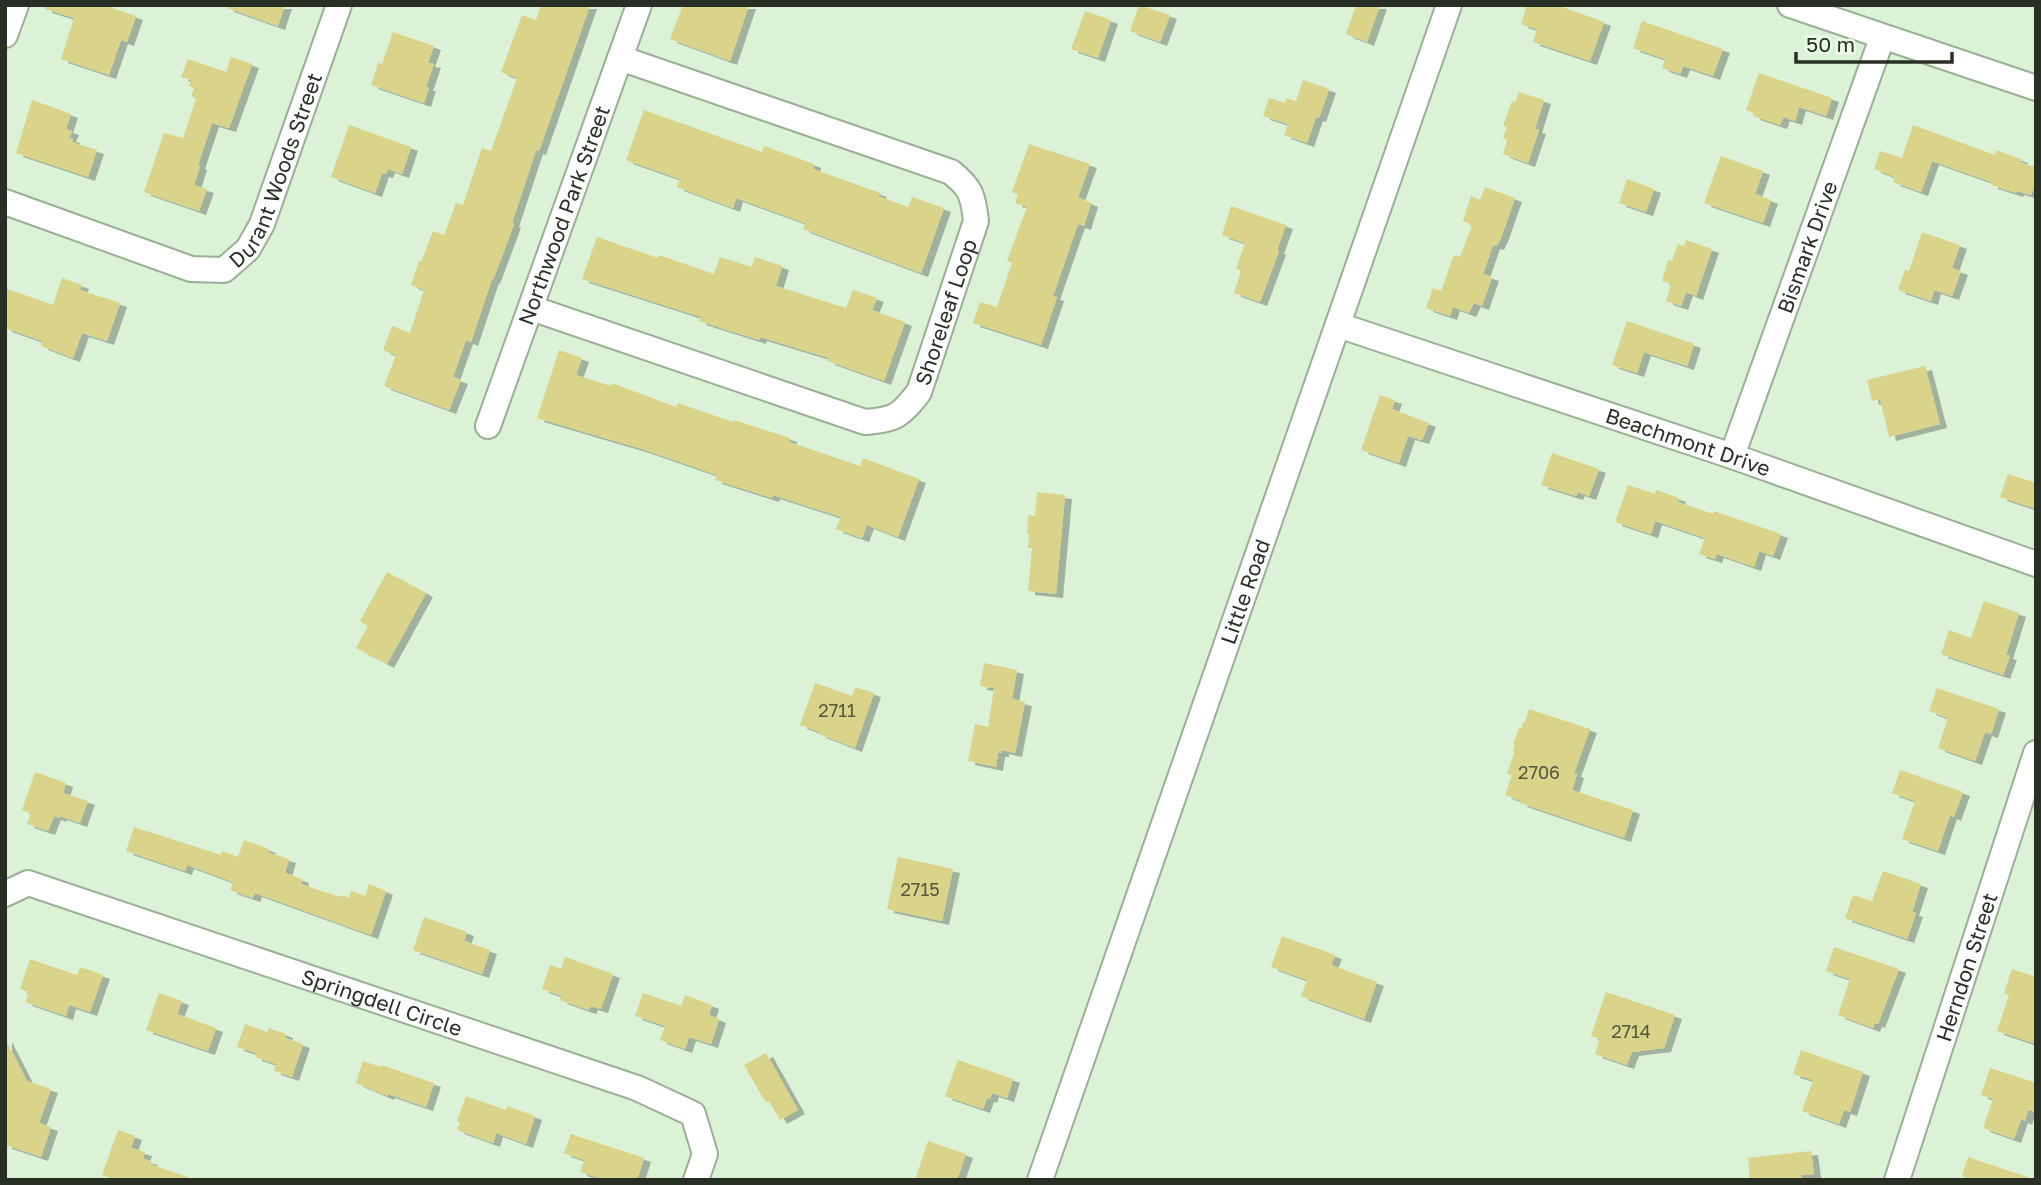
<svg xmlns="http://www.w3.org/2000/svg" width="2041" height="1185" font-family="'Golos Text',sans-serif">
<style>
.building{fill:#d9d489;filter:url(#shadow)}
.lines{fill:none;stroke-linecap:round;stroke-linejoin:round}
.minor-casing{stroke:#9ab095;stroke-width:28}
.minor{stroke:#fff;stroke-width:24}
.labels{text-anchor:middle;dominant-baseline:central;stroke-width:5;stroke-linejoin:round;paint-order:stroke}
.number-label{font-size:18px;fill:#54593f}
.street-label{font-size:21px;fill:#283026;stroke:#ecfee7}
</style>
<defs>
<filter id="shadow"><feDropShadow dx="7" dy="4" stdDeviation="0" flood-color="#0004"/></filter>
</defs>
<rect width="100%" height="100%" fill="#dbf2d6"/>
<!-- building -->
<g class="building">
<path d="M45,5H103L136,16L127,42L121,40L109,75L61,59L74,18L45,9Z"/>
<path d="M227,5H285L278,26L227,8Z"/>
<path d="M541,5H590L539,151L536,150L512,223L514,224L493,280L492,279L471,342L466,340L453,377L461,380L449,410L384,386L396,355L383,350L392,326L410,333L424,290L411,285L419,261L421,262L433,231L444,235L456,203L463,205L482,148L491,151L517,78L501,72L522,15L536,20Z"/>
<path d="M683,5H749L730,61L670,39Z"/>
<path d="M1139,5L1170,15L1160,42L1130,31Z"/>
<path d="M1356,5H1380L1367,42L1346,34Z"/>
<path d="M1527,5H1557L1604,22L1590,61L1533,42L1537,29L1521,24Z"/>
<path d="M1085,11L1111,20L1098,58L1071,49Z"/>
<path d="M1642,21L1723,49L1713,76L1683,66L1680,74L1662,68L1665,59L1633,48Z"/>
<path d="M393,32L434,46L428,63L434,64L426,87H429L424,103L371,85L378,63L382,64Z"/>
<path d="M231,57L252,64L229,128L212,123L198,165L200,166L194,185L207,189L199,211L144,192L164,133L183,138L196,99L191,96L194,88L189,86L191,80L181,77L188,59L226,72Z"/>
<path d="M1759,73L1832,98L1826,116L1799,107L1795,121L1783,117L1780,125L1753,116L1754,113L1746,110Z"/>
<path d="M1303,80L1329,89L1319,118L1316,117L1307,143L1284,135L1288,124L1263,116L1269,98L1285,103L1287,98L1296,101Z"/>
<path d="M1519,92L1544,100L1535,129L1539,130L1528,163L1503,154L1507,140L1503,138L1507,127L1503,126L1512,101L1515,102Z"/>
<path d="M32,100L71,114L66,129L72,131L69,138L73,139L72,142L97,150L88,177L16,153Z"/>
<path d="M644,110L762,152L764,146L814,164L813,169L880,193L878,196L908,207L912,197L944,208L921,273L803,229L805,223L736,198L733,208L677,187L680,179L626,160Z"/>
<path d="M349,125L411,147L402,174L388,169L386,174L382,173L375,193L331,177Z"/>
<path d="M1913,125L1995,155L1996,150L2021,159L2020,162L2036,167V181L2031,195L2017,191L2016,193L1991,185V182L1932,161L1921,192L1893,182L1895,177L1874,169L1880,151L1902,158Z"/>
<path d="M1029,144L1090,164L1078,197L1091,203L1084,226L1078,224L1053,296L1057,297L1041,345L973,323L980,302L997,307L1012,263L1007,261L1027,207L1015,203L1018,195L1012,192Z"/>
<path d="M1721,156L1763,171L1755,194L1771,200L1763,223L1704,203Z"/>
<path d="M1627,179L1654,189L1646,212L1619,203Z"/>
<path d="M1485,187L1515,198L1502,235L1497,246L1493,245L1483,274L1492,277L1482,306L1474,303L1469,313L1453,307L1450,316L1426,308L1433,288L1441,291L1454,255L1460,257L1472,225L1463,221L1467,208L1471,196L1480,200Z"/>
<path d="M1231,206L1286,225L1277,250L1279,251L1260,302L1234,293L1241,271L1236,269L1245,243L1222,235Z"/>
<path d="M1922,232L1960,245L1952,268L1961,271L1952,296L1934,290L1931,301L1898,290L1905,270L1909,271Z"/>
<path d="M597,237L658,258L659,255L714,274L720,257L752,267L755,257L782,266L776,286L846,308L853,290L877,298L872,310L905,322L884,381L828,361L829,358L760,337L759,340L699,321L701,317L582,279Z"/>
<path d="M1686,240L1712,249L1696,296L1686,292L1681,306L1666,301L1671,284L1662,281L1668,260L1672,261L1678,244L1684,246Z"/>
<path d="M62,278L82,285L80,290L120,303L107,341L82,333L73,358L41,346L42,341L5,328V288L53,305Z"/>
<path d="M1627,321L1694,344L1687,366L1644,352L1637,373L1612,365Z"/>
<path d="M559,350L582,358L576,375L611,386L612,383L676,407L678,403L733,422L734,420L790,438L789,442L860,466L863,458L919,479L898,537L867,525L862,538L836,529L841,517L773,495L772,498L715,480L717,475L642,449L537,418Z"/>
<path d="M1925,366L1940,424L1889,437L1880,399L1872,401L1867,380Z"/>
<path d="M1380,395L1395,400L1392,409L1429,423L1422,440L1408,436L1399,463L1361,450Z"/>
<path d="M1552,453L1599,469L1589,496L1578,492L1576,496L1541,485Z"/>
<path d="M2008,474L2036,483V509L2000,497Z"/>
<path d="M1628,485L1655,494L1656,490L1679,498L1678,502L1713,514L1714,511L1781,534L1773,556L1759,551L1754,567L1717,554L1715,559L1699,554L1705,538L1655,521L1651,534L1615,522Z"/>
<path d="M1037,492L1065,495L1056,594L1028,591L1032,548H1028L1029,534H1027L1028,515L1035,516Z"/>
<path d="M387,572L426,593L387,664L356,648L368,626L360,621Z"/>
<path d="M1984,601L2019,613L2006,655L2010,656L2003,675L1941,654L1949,630L1971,638Z"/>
<path d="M984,663L1017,670L1012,699L1025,702L1015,753L1002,750V753H998L996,767L968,761L975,724L988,727L994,688L980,686Z"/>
<path d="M815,683L852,696L855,687L874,693L855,748L819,734V732L800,725Z"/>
<path d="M1937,688L1999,709L1991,734L1985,732L1975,761L1938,748L1948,718L1929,711Z"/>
<path d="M1529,709L1590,729L1574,773L1577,774L1572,790L1633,810L1624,838L1520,803L1521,801L1505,795L1512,775L1507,774L1514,753L1513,752L1515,745L1513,744L1519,728L1521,729L1523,722H1525Z"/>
<path d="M1900,770L1963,792L1954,817L1950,815L1938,851L1902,839L1915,801L1892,793Z"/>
<path d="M35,772L66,783L63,793L88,801L80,823L60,816L59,818L54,816L48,831L27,824L31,813L22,810Z"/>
<path d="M134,827L221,855L222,851L238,857L244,840L269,849L267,852L289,859L285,873L302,879L301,884L340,897L341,895L349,898L351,891L365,896L369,884L386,891L371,935L255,893L253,898L230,890L233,882L187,865L185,871L126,851Z"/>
<path d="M898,857L953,869L942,921L887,909Z"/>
<path d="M1883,871L1921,884L1912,912L1916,913L1907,939L1845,918L1853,895L1872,901Z"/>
<path d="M424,917L467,932L464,941L490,950L482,974L413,950Z"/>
<path d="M1282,936L1335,955L1331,965L1377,982L1364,1019L1301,996L1307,980L1271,967Z"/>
<path d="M1834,947L1899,969L1878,1024L1875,1023L1873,1028L1838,1015L1850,979L1826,971Z"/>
<path d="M565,957L613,974L601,1009L591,1006L589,1010L560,1000L562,996L542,989L550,965L561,969Z"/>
<path d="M30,959L77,975L80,967L103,975L90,1012L69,1005L66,1016L25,1002L29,992L20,989Z"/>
<path d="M2012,969L2036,977V1033L2033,1043L1997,1031L2009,995L2004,993Z"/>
<path d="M1606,992L1675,1015L1664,1048L1632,1052L1627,1065L1595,1054L1600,1039L1591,1036Z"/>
<path d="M159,993L182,1001L177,1014L216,1028L208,1051L146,1030Z"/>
<path d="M643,993L681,1006L685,995L712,1005L709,1015L719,1019L711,1044L689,1037L685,1049L660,1040L665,1026L635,1016Z"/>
<path d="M245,1024L267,1032L269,1028L286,1034L285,1038L303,1044L292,1077L274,1071L276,1064L255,1057L256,1053L237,1047Z"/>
<path d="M5,1038L27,1081L51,1089L39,1123L51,1127L41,1157L5,1145Z"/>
<path d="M1801,1050L1863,1072L1850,1112L1844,1110L1839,1124L1802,1111L1813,1080L1793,1074Z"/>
<path d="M766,1053L798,1110L780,1120L769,1101L766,1103L744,1065Z"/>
<path d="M958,1060L1013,1079L1007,1098L992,1093L990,1099L987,1098L983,1109L945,1096Z"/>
<path d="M363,1061L381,1067V1065L434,1083L426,1107L388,1094L387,1096L356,1083Z"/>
<path d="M1990,1068L2036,1083V1112L2028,1110L2025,1121L2021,1119L2014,1139L1983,1128L1993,1099L1981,1095Z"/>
<path d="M466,1096L506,1110L507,1106L535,1116L526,1144L496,1133L493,1143L457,1130L460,1122L457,1121Z"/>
<path d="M118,1130L135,1136L131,1148L145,1152L143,1159L151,1161L150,1164L188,1177V1180H117L102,1175Z"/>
<path d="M571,1134L644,1158L637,1180H604L580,1172L584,1160L564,1153Z"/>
<path d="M928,1141L966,1154L957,1180H915Z"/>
<path d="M1811,1151L1814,1174L1801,1175L1802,1180H1750L1748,1158Z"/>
<path d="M1968,1157L2028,1177V1180H1971L1962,1176Z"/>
</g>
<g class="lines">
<!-- minor casing -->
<g class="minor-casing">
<g id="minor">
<path d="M1790,5L2036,88"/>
<path d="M5,35L16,5"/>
<path id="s1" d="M5,202L191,269L224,270L248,249L262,224L339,5"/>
<path id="s2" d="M531,308L865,422C896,420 901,415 919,392L976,221C973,195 971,188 951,172L620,58"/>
<path id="s3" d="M1338,325L1732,456L2036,564"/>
<path id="s4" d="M488,426L639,5"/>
<path id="s5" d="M1732,456L1882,38"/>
<path id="s6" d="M5,894L28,883L637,1088L693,1114L705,1154L696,1180"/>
<path id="s7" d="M1040,1180L1449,5"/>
<path id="s8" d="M1897,1180L2036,753"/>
</g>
</g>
<!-- minor -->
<use href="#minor" class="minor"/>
</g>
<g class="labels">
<!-- number labels -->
<g class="number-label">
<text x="837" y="710">2711</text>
<text x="1539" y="772">2706</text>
<text x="920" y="889">2715</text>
<text x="1631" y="1031">2714</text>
</g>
<!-- street labels -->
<g class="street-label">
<text stroke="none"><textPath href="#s1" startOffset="346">Durant Woods Street</textPath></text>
<text stroke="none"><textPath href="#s4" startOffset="224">Northwood Park Street</textPath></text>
<text stroke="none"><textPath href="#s5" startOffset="222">Bismark Drive</textPath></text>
<text stroke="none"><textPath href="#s2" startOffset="502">Shoreleaf Loop</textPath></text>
<text stroke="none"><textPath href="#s3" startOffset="369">Beachmont Drive</textPath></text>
<text stroke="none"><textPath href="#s7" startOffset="623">Little Road</textPath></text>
<text stroke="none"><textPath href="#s8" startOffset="224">Herndon Street</textPath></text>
<text stroke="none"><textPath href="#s6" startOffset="399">Springdell Circle</textPath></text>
</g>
</g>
<!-- border -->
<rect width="2041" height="1185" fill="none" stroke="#283026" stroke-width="14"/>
<!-- scale -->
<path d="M1796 52v10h156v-10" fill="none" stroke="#283026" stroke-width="3.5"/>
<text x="1806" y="52" font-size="21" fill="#283026" stroke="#ecfee7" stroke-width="5" paint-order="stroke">50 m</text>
</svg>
